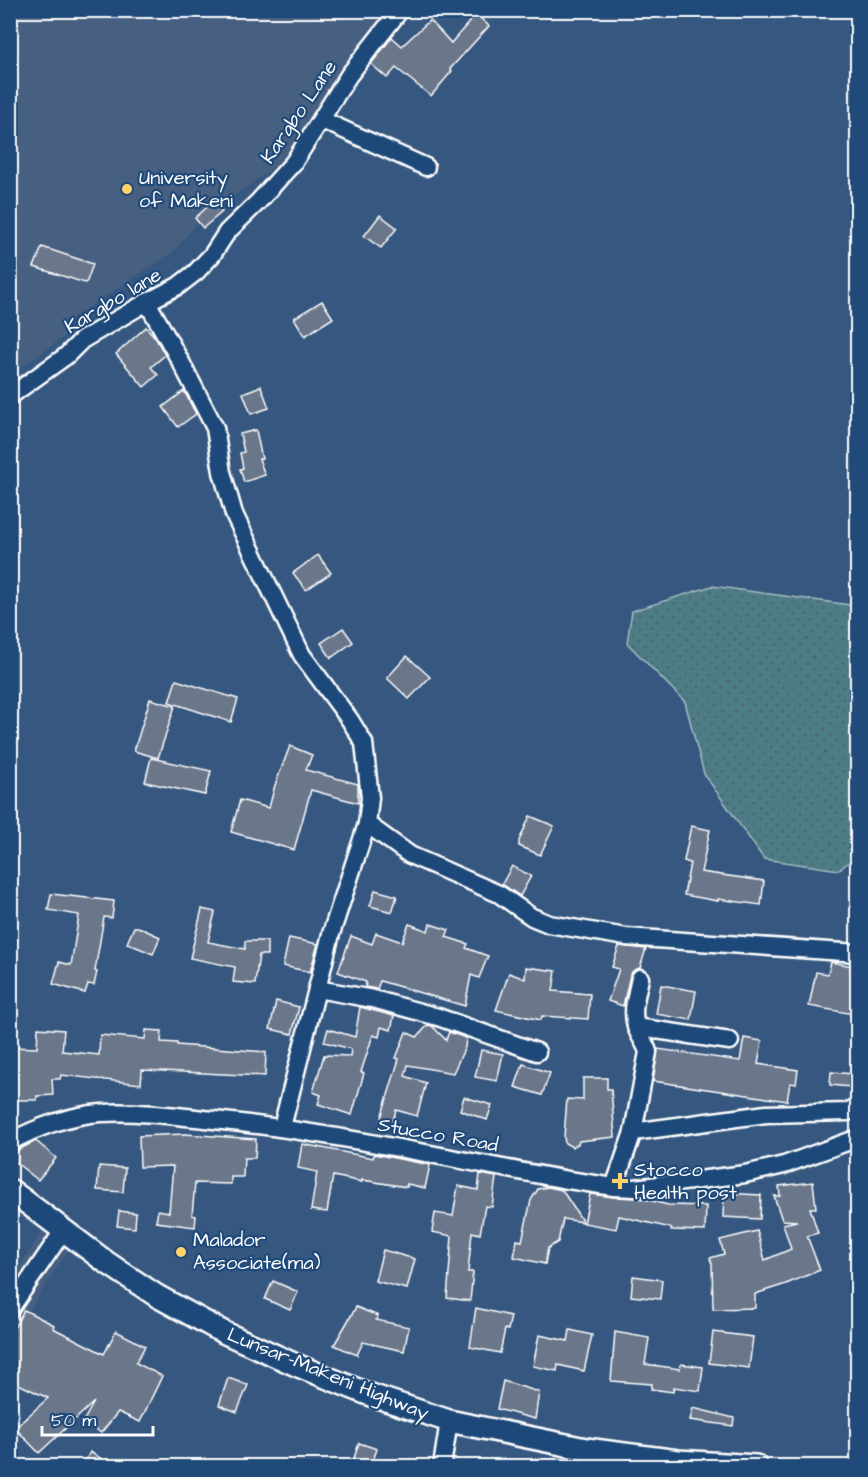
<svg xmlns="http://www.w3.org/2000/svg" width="868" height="1477" font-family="'Architects Daughter',sans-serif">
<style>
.built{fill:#466082}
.grass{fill:url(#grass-dots);stroke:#a6bec2;stroke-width:1.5}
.building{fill:#6b768a;stroke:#fff;stroke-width:1.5}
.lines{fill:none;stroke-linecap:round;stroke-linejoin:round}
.minor-casing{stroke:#fff;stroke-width:21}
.major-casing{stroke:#fff;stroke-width:26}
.minor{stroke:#1f4a7a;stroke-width:16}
.major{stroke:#1f4a7a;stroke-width:21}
.poi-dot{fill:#ffd166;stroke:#1f4a7a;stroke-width:2}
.labels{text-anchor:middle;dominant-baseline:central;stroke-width:4.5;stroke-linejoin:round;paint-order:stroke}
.street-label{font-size:20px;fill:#fff;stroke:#1f4a7a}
.poi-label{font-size:20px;fill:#fff;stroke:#1f4a7a;text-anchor:start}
</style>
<defs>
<pattern id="grass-dots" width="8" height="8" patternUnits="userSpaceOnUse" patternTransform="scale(1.5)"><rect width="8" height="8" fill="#4e7c86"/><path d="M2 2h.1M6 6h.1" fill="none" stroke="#4d6469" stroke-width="1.8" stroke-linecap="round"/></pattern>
</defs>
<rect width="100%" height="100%" fill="#36577f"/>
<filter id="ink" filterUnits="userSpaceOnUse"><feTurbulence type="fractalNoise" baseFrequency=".0167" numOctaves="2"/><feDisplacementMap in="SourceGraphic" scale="12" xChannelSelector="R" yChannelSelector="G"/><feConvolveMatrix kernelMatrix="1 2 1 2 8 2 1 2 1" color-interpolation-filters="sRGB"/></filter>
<g filter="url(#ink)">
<!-- built -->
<g class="built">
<path d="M11,11H395L292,154L196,224L173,252L73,317L63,338L11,374Z"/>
<path d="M42,1231L69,1249L11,1339V1280Z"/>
</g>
<!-- grass -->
<path class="grass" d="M712,586L857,606V855L839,870L764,859L704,774L685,702L627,643L632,611Z"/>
<!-- building -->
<g class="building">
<path d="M476,14L489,26L450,69L452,71L431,96L396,68L387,78L371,64L392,37L402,46L430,20L451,43Z"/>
<path d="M213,202L222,212L203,228L195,218Z"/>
<path d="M380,215L397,228L381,248L364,236Z"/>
<path d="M42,247L93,264L87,281L85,283L34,267Z"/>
<path d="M322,301L333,318L305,336L294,318Z"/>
<path d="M146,327L155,337L165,355L151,367L158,375L144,387L116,354Z"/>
<path d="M261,386L269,408L251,414L243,393Z"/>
<path d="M184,391L196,414L178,427L163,407Z"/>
<path d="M256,430L262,459H259L265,475L244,482L240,469L243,468L240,453L244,452L240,434Z"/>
<path d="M318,555L331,573L306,590L293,573Z"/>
<path d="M343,628L353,642L331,658L321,643Z"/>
<path d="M407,656L430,677L409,699L387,678Z"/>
<path d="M176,680L238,699L231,722L169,702Z"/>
<path d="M150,699L175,706L158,758L134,751Z"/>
<path d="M290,746L312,755L306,770L358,784V803L311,790L294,850L231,832L240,800L269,808L275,785Z"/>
<path d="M151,758L211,771L205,795L145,782Z"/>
<path d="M530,816L554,826L540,855L519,846V841Z"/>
<path d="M691,826L710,830L701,872L764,881L761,905L718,899V901L684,895L690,863L684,861Z"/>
<path d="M512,866L531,876L520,896L502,884Z"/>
<path d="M375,890L397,896L392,912L370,906Z"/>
<path d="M51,894L114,901L112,918L104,917L95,971L97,972L94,985L88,984L85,993L53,984L59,962L71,965L79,915L48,910Z"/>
<path d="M202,909L215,912L208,942L245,949V941H267V955H259L255,984L233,982L235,967L190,958Z"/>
<path d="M409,924L428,931L430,924L449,930L446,937L468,944L466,948L488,956L479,978L471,975L465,1006L380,981L377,989L365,987L366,982L338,972L351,936L372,944L376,933L402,942Z"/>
<path d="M134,927H138L160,937L153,954L127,943Z"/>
<path d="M289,938L318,944L310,972L283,966Z"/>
<path d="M619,946L646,949L640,968L633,971L630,975L623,1006L608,1001L619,969L612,967Z"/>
<path d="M831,962L858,967V991L853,1014L809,1006L816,972L828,974Z"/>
<path d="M526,967L556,971L553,991L590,994L588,1019L542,1016L541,1020L496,1010L509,973L525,979Z"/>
<path d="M661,985L696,991L691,1020L656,1014Z"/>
<path d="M276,1001L299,1007L292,1034L270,1029Z"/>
<path d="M360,1007L394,1016L391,1030L381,1027L379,1037L373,1035L361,1072L364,1073L352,1115L318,1104L321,1095L313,1092L324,1055L350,1056L351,1049L324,1042L328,1029L355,1037Z"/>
<path d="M428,1025L432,1026L446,1040L449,1032L466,1038L465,1047L453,1073L408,1065L405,1076L426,1083L417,1116L396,1110L393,1121L381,1118L399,1059L396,1058L406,1032L417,1037Z"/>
<path d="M38,1028L64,1030L62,1051L99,1055L100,1035L145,1039L146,1030L162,1031L161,1042L177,1043V1045L266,1052L265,1076L142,1070L141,1084L61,1075L60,1079H52L53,1095L37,1096V1100H10L13,1076H10V1047L37,1048Z"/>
<path d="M744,1038L762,1041L758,1064L798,1070L796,1084L790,1083L787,1101L653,1081L658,1049L740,1061Z"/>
<path d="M481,1050L503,1054L497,1081L475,1077Z"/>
<path d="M523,1064L550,1073L542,1095L515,1087Z"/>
<path d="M831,1072L852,1074L851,1087L830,1085Z"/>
<path d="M583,1078H607V1089H611L615,1137L579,1141L578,1144L572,1147L565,1143L564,1137L567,1099L583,1100Z"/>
<path d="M464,1097L492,1105L487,1120L460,1110Z"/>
<path d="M185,1134L256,1139L255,1158H244L243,1177H231V1184L195,1183L192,1215L196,1216L195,1227L156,1222L158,1210L169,1212L173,1166L140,1167L139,1136Z"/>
<path d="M36,1141L56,1158L38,1180L10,1158L16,1151Z"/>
<path d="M302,1144L373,1158L374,1154L430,1165L425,1188L407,1184V1187L362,1180V1182L333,1176L327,1212L311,1210L317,1172L298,1168Z"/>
<path d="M99,1166L125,1168L123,1192L97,1190Z"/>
<path d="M480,1174L496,1177L492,1207L485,1206L480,1234L472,1232L468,1272H473L470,1301L447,1298L452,1236L432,1232L435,1213L453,1216L458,1186L478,1190Z"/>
<path d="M813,1182L816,1208H810L818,1233L807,1236L820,1270L786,1284L755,1294V1308L713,1309L712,1264L710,1258L724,1254L720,1240L757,1231L765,1260L791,1249L783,1224L797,1221L782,1220L774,1196H780L779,1186Z"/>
<path d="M548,1187L562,1190L583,1222L563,1219L558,1242L548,1248L545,1264L514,1257L517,1240L522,1241L531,1200L538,1189Z"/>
<path d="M724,1193L761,1195L760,1219L723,1217Z"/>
<path d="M590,1194L614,1197L639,1198L668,1205L706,1206L705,1231L671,1230V1228L619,1216L616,1229L584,1223Z"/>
<path d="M119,1211L136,1213L135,1228L117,1226Z"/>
<path d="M383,1250L415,1259L407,1289L375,1281Z"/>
<path d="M633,1276L662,1280L660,1299L631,1296Z"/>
<path d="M273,1281L298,1292L290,1310L265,1299Z"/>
<path d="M356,1307L378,1316L376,1320L409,1327L404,1351L363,1342L357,1355L334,1345Z"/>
<path d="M476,1308L511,1316L508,1330L505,1329L500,1353L470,1347Z"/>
<path d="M24,1310L54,1325L53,1328L104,1354L116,1331L145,1346L136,1363L162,1376L140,1422L118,1412L101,1433L84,1420L94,1402L39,1453L15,1428L48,1398L10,1380V1335Z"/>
<path d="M570,1330L592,1335L584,1371L558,1365L557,1371L533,1366L539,1335L568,1341Z"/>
<path d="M615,1332L649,1338L645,1364L680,1369L681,1364L703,1367L700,1391L674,1387L673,1392L651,1389L652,1384L611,1381Z"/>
<path d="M713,1332L753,1337L749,1368L709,1363Z"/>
<path d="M228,1378L248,1385L237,1412L219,1405Z"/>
<path d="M503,1381L539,1392L535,1419L497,1409Z"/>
<path d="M693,1408L734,1418L733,1426L690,1420Z"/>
<path d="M359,1443L377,1449L371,1467H351Z"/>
<path d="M90,1452L102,1459L98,1467H82Z"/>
</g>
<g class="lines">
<!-- minor casing -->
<g class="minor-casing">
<g id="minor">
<path d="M322,120L426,167"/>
<path d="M147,302L182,364L215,428L222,472L234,514L302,655L350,720L364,743L370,798L367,824L331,934L282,1127"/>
<path d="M10,396L66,356L82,340L147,302L178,286L196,272L212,255L227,232L258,202L294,162L349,75L400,10"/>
<path d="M367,824L410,855L499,894L532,917L549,924L626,937L858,953"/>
<path d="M317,989L373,999L438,1017L537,1052"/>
<path d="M636,1027L730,1041"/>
<path d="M633,1132L648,1052C645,1042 638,1035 636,1026C631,1010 637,994 640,978"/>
<path d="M10,1142C37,1127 71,1115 101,1113C139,1111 177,1116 214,1120C332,1132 450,1159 568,1180L614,1187L635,1188L699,1180L745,1174L784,1165L858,1138"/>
<path d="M614,1187L633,1132L766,1114L848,1112L858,1105"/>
<path d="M10,1309L63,1231"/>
<path d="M442,1466L449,1421"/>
</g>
</g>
<!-- major casing -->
<g class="major-casing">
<path id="major" d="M10,1190L106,1262L157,1296L223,1332L296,1365L368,1394L449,1421L586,1449L678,1461L756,1466"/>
</g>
<!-- minor -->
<use href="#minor" class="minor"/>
<!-- major -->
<use href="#major" class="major"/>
</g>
</g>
<!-- markers -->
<g class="poi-dot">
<circle cx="127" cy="189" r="6"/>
<path d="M617 1172h6v6h6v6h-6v6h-6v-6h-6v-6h6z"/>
<circle cx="181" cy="1252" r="6"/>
</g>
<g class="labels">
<!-- street labels -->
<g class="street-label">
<text transform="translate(299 112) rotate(-56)">Kargbo Lane</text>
<text transform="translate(113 301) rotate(-31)">Kargbo lane</text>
<text transform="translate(438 1135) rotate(10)">Stucco Road</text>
<text transform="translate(328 1374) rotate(22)">Lunsar-Makeni Highway</text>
</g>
<!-- poi labels -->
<g class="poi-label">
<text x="139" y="178">University<tspan x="139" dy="23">of Makeni</tspan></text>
<text x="634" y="1170">Stocco<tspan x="634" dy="23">Health post</tspan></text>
<text x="193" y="1240">Malador<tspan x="193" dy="23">Associate(ma)</tspan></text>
</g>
</g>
<!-- margin -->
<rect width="868" height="1477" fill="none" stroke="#1f4a7a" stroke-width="36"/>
<rect x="18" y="18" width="832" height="1441" fill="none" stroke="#fff" stroke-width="2" filter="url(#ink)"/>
<!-- scale -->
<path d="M42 1426v9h111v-9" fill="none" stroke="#ffffff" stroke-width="3"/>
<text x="51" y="1426" font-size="18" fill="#ffffff" stroke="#1f4a7a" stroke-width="4.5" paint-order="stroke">50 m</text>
</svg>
